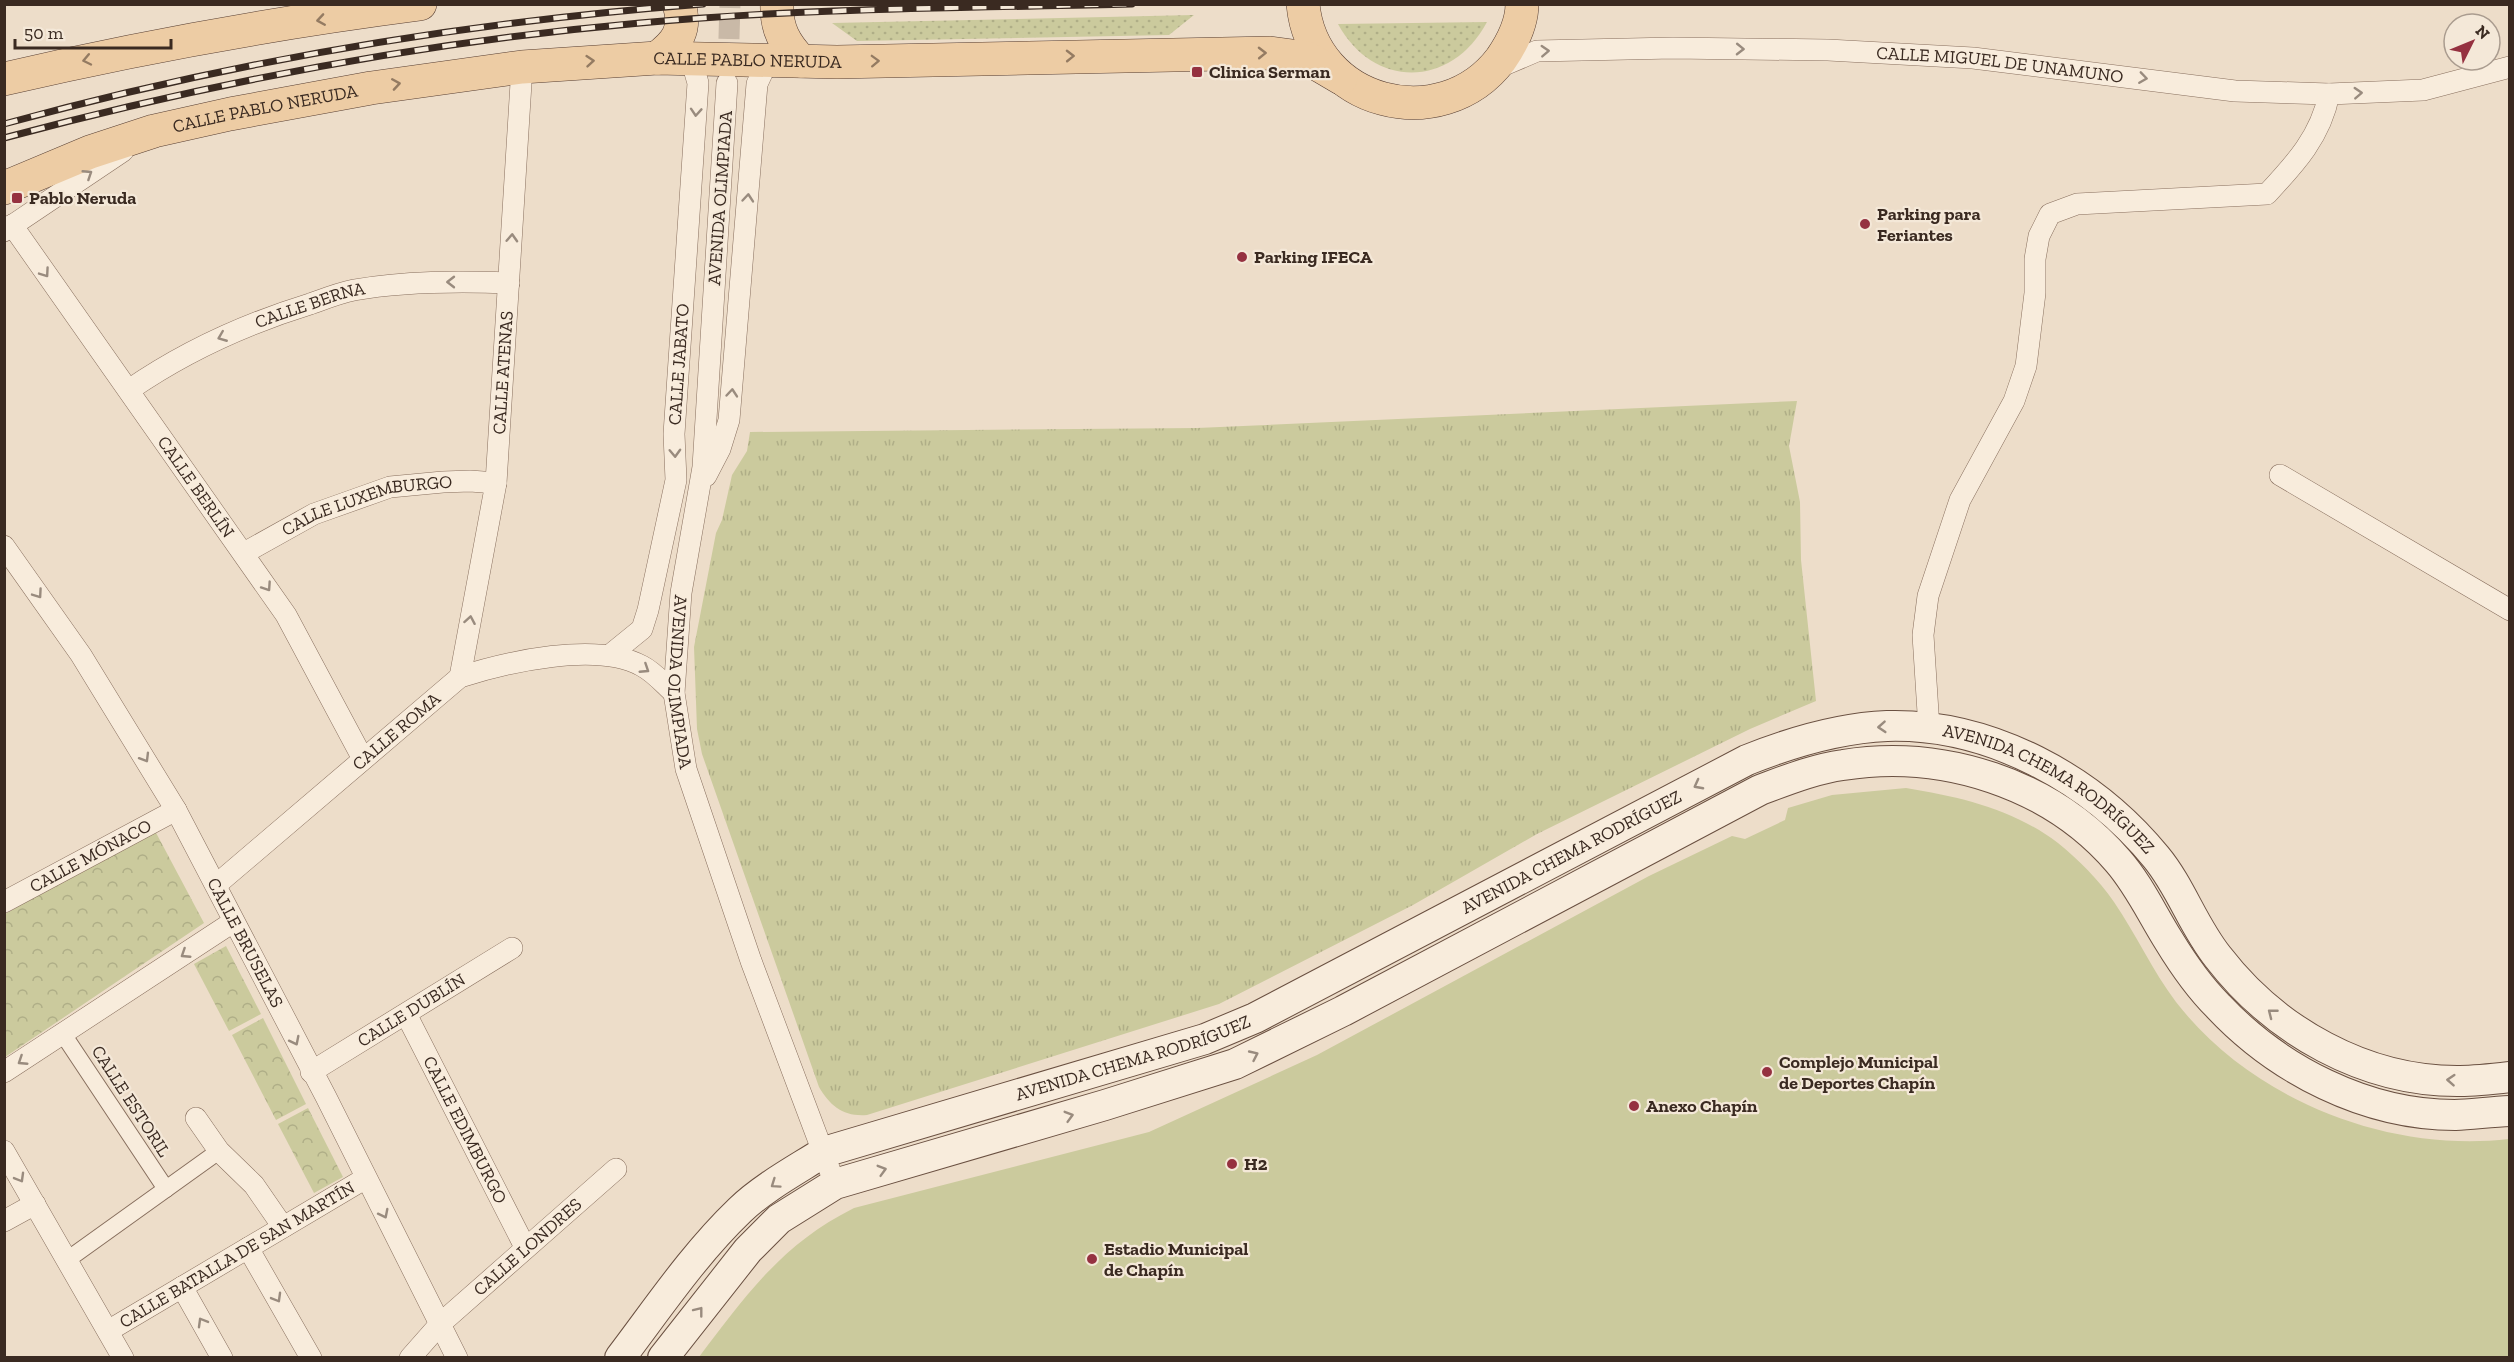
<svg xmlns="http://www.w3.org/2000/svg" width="2514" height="1362" font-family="'Zilla Slab',serif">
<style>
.grass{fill:url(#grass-tufts)}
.forest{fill:url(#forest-crowns)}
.garden{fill:url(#garden-dots)}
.pitch{fill:#cbca9d}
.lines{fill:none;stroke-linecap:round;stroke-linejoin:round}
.minor-tunnel{stroke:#c9b9a7;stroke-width:21;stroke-dasharray:21 10;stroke-linecap:butt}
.pedestrian-casing{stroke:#886f5e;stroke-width:18}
.minor-casing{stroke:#886f5e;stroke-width:22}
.secondary-casing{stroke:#6a5041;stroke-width:32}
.primary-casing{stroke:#573e32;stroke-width:34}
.pedestrian{stroke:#f8ecdc;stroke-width:16}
.minor{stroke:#f8ecdc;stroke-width:21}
.secondary{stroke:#f8ecdc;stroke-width:30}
.primary{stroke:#edcca4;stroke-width:33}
.rail-casing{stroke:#3a2a21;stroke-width:7}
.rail{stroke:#f4e8d8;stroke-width:4.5;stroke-dasharray:14;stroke-linecap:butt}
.oneway{stroke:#947b62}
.oneway2{stroke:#998b7e}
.poi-dot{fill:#953140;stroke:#f4e8d8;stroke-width:2}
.labels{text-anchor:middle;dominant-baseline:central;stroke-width:4.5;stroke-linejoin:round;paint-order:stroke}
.street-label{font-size:18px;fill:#3a2a21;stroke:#f4e8d8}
.poi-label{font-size:18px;font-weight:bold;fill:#3a2a21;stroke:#f4e8d8;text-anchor:start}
</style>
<defs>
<pattern id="grass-tufts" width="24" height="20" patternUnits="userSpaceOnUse" patternTransform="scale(1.5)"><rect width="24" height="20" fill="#cbca9d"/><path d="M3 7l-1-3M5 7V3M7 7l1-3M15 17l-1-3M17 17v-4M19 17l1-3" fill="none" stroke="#afae87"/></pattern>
<pattern id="forest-crowns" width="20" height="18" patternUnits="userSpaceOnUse" patternTransform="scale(1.5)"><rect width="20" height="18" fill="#cbca9d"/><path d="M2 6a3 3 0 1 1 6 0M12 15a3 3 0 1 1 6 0" fill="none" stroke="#afae87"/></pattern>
<pattern id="garden-dots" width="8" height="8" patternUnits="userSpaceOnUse" patternTransform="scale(1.5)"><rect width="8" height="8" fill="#cbca9d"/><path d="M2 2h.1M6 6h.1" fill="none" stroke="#afae87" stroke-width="1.8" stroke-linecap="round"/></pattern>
</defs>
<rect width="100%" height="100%" fill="#edddc9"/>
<!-- grass -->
<path class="grass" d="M1797,401L1789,446L1800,502L1801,560L1816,701L1750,729L1537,834L1413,905L1219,1004L867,1115C844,1117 830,1106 819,1087L702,754L697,729L694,647L716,533L722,520L732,475L747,451L750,432L1197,428Z"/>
<!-- forest -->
<g class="forest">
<path d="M154,829L204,923L5,1057V914Z"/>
<path d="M226,946L261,1014L229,1031L194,964Z"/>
<path d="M263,1018L306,1104L276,1120L232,1035Z"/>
<path d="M308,1108L343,1177L314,1193L278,1124Z"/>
</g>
<!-- garden -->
<g class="garden">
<path d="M1194,15L1169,35L857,41L832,23Z"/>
<path d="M1487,22C1452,88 1374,90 1338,24Z"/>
</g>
<!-- pitch -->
<path class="pitch" d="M1906,788C1961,797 2013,809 2058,843C2078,859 2099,880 2114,902C2136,934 2152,970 2176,1002C2252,1100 2387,1153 2509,1139V1357H699C747,1294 782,1244 854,1208L1149,1132L1317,1055L1649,876L1732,836L1745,839L1785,820L1788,808L1832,795Z"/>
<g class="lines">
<!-- minor-tunnel -->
<path class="minor-tunnel" d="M728,70L730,4"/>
<!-- pedestrian casing -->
<g class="pedestrian-casing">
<g id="pedestrian">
<path d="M63,1034L166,1189"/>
<path d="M67,1260L219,1151"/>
</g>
</g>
<!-- minor casing -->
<g class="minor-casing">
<g id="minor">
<path id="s1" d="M1497,68L1537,51L1673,48L1828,50L1973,58L2235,91L2329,94L2423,90L2510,67"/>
<path id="s2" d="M727,83L703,467L681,593L674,693L686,769L751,961L835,1184"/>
<path id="s3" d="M12,225L286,615L363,759"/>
<path d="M4,231L123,151"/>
<path id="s4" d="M129,390C184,352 245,324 310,304C324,299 339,293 354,290C405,281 457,281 509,283"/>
<path d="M2280,475L2510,610"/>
<path d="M706,476L720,449L729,420L757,84L763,71L774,61"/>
<path id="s5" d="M4,546L81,655L176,810L326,1097L457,1358"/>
<path id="s6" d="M244,553L314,514L390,487L443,482L470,481L496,483"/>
<path id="s7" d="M610,655L642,629L648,610L676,480L674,434L698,83L694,69L684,58"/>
<path id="s8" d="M460,677L496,483L522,67"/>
<path d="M1929,728L1923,635L1928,596L1960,500L2014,401L2026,366L2035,293V259L2039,236L2050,214L2077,204L2267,194C2295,164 2321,136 2329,94"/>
<path id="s9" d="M216,885L460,677C507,662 597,641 642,666C654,672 664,684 674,693"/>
<path id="s10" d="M4,902L176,810"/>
<path id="s11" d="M406,1014L525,1247"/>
<path d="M4,1072L233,922"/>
<path id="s12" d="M311,1072L512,948"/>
<path d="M196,1118L219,1151L254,1185L283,1227"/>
<path d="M4,1151L123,1358"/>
<path d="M4,1221L35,1204"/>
<path d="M248,1248L311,1358"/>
<path d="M182,1287L222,1358"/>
<path id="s13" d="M108,1331L366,1178"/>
<path id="s14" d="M410,1358L440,1324L616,1169"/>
</g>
</g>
<!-- secondary casing -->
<g class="secondary-casing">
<g id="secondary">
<path id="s15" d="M620,1358C658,1308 694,1254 740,1210C764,1187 796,1170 824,1152L1205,1039L1255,1018L1747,760C1792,742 1838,728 1887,726C1990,723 2092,779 2156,857C2181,887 2193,926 2218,957C2275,1031 2365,1082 2460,1081C2476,1081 2493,1079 2510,1077"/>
<path d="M663,1358L748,1250L779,1219L835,1184L1105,1105L1235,1064L1343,1011L1760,790C1787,780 1814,769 1843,765C1942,749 2051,783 2118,861C2139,885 2152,914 2169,941C2183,964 2199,987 2218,1006C2278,1070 2366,1115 2455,1115C2473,1114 2491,1112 2510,1111"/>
</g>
</g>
<!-- primary casing -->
<g class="primary-casing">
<g id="primary">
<path d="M777,4C776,29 785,44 801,61"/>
<path d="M1303,4C1312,104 1441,138 1501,59C1512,43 1522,24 1522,4"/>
<path d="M657,58C677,43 687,30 679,4"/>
<path d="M4,79C141,47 281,22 420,4"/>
<path id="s16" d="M4,188L90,152L154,131L230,114L371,88L522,67L657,58L837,62L1270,53L1307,58L1341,78"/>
</g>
</g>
<!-- pedestrian -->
<use href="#pedestrian" class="pedestrian"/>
<!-- minor -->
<use href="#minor" class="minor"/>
<!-- secondary -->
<use href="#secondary" class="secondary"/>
<!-- primary -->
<use href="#primary" class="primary"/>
<!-- rail casing -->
<g class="rail-casing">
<g id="rail">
<path d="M4,124C233,61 467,22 703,4"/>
<path d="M4,138C213,82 425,42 640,23C803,8 968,8 1132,4"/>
</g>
</g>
<!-- rail -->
<use href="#rail" class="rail"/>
</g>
<!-- one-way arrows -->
<defs><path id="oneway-chevron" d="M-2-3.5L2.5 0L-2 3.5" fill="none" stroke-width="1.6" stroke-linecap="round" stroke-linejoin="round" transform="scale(1.5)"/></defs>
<g class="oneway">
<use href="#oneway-chevron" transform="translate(321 20) rotate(171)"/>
<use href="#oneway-chevron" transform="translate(1262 53) rotate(-1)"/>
<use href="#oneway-chevron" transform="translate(1070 56) rotate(-1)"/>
<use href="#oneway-chevron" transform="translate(87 60) rotate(168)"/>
<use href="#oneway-chevron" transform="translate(590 61) rotate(-5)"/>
<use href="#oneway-chevron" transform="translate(875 61) rotate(-2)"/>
<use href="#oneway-chevron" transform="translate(396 84) rotate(-9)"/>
</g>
<g class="oneway2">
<use href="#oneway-chevron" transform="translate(1740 49) rotate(1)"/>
<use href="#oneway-chevron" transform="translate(1545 51) rotate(-3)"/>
<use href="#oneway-chevron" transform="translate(2143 78) rotate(8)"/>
<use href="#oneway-chevron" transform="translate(2358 93) rotate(-3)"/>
<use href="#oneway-chevron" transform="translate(696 112) rotate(94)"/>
<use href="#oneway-chevron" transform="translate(88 174) rotate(-33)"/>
<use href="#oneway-chevron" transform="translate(748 198) rotate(-85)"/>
<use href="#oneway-chevron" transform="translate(512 238) rotate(-87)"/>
<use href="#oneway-chevron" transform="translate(45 273) rotate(55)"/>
<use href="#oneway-chevron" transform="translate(451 282) rotate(180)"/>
<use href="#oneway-chevron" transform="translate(222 337) rotate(158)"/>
<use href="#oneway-chevron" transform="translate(732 393) rotate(-85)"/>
<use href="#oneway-chevron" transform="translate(675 453) rotate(88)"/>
<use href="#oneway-chevron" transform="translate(267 587) rotate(56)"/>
<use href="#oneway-chevron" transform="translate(38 594) rotate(55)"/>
<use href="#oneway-chevron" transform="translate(470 620) rotate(-80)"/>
<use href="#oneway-chevron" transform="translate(645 669) rotate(33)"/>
<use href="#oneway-chevron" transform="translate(1882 727) rotate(176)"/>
<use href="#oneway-chevron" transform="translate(145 758) rotate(59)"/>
<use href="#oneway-chevron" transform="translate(1698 785) rotate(152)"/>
<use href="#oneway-chevron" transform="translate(185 954) rotate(147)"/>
<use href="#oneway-chevron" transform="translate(2272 1013) rotate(-142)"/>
<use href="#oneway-chevron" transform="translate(295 1041) rotate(63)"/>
<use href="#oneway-chevron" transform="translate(1254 1055) rotate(-25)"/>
<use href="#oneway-chevron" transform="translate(22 1061) rotate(147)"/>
<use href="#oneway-chevron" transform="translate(2451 1080) rotate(-176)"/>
<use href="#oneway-chevron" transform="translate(1069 1116) rotate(-16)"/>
<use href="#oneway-chevron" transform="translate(882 1170) rotate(-16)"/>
<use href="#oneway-chevron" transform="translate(20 1178) rotate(60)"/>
<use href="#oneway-chevron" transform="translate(775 1184) rotate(145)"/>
<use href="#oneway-chevron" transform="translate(384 1214) rotate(63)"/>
<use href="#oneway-chevron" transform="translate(277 1298) rotate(60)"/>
<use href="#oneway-chevron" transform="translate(699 1311) rotate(-52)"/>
<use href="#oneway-chevron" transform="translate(202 1322) rotate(-120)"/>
</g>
<!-- markers -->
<g class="poi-dot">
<rect x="1191" y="66" width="12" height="12" rx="3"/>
<rect x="11" y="192" width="12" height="12" rx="3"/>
<circle cx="1865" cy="224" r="6"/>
<circle cx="1242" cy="257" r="6"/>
<circle cx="1767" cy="1072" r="6"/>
<circle cx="1634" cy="1106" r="6"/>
<circle cx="1232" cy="1164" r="6"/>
<circle cx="1092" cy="1259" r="6"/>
</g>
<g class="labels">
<!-- street labels -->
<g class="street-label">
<text stroke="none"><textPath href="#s16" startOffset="760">CALLE PABLO NERUDA</textPath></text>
<text stroke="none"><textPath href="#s1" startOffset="507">CALLE MIGUEL DE UNAMUNO</textPath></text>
<text stroke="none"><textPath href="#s16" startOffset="274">CALLE PABLO NERUDA</textPath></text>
<text transform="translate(720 198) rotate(-86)">AVENIDA OLIMPIADA</text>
<text stroke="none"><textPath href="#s4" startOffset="201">CALLE BERNA</textPath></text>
<text stroke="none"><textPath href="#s7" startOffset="310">CALLE JABATO</textPath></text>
<text stroke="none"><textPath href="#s8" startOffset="308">CALLE ATENAS</textPath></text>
<text stroke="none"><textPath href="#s3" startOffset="320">CALLE BERLÍN</textPath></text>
<text stroke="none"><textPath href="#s6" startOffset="134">CALLE LUXEMBURGO</textPath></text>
<text stroke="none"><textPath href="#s2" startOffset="602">AVENIDA OLIMPIADA</textPath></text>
<text stroke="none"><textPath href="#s9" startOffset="237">CALLE ROMA</textPath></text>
<text stroke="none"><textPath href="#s15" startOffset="1624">AVENIDA CHEMA RODRÍGUEZ</textPath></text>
<text stroke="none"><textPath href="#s15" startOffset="1102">AVENIDA CHEMA RODRÍGUEZ</textPath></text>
<text stroke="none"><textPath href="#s10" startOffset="98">CALLE MÓNACO</textPath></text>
<text stroke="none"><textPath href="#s5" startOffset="465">CALLE BRUSELAS</textPath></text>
<text stroke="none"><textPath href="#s12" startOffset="118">CALLE DUBLÍN</textPath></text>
<text stroke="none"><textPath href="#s15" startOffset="616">AVENIDA CHEMA RODRÍGUEZ</textPath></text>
<text transform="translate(131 1101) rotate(57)">CALLE ESTORIL</text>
<text stroke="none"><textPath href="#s11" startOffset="130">CALLE EDIMBURGO</textPath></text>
<text stroke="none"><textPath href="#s14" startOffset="162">CALLE LONDRES</textPath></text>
<text stroke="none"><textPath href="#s13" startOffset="150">CALLE BATALLA DE SAN MARTÍN</textPath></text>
</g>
<!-- poi labels -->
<g class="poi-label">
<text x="1209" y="72">Clinica Serman</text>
<text x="29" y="198">Pablo Neruda</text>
<text x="1877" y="214">Parking para<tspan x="1877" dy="21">Feriantes</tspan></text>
<text x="1254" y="257">Parking IFECA</text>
<text x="1779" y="1062">Complejo Municipal<tspan x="1779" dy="21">de Deportes Chapín</tspan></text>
<text x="1646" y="1106">Anexo Chapín</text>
<text x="1244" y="1164">H2</text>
<text x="1104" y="1249">Estadio Municipal<tspan x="1104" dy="21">de Chapín</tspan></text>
</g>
</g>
<!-- border -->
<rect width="2514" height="1362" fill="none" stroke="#3a2a21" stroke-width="12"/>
<!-- north arrow -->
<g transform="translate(2472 42) rotate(47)"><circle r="28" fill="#f4e8d8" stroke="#aa9c8f" stroke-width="1.5"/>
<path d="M0-4.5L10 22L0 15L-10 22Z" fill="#953140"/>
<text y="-9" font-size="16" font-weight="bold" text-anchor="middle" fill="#3a2a21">N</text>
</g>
<!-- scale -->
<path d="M15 39v9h156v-9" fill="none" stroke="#3a2a21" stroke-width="3"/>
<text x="24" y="39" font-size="18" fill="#3a2a21" stroke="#f4e8d8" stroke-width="4.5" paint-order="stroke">50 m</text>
</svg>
